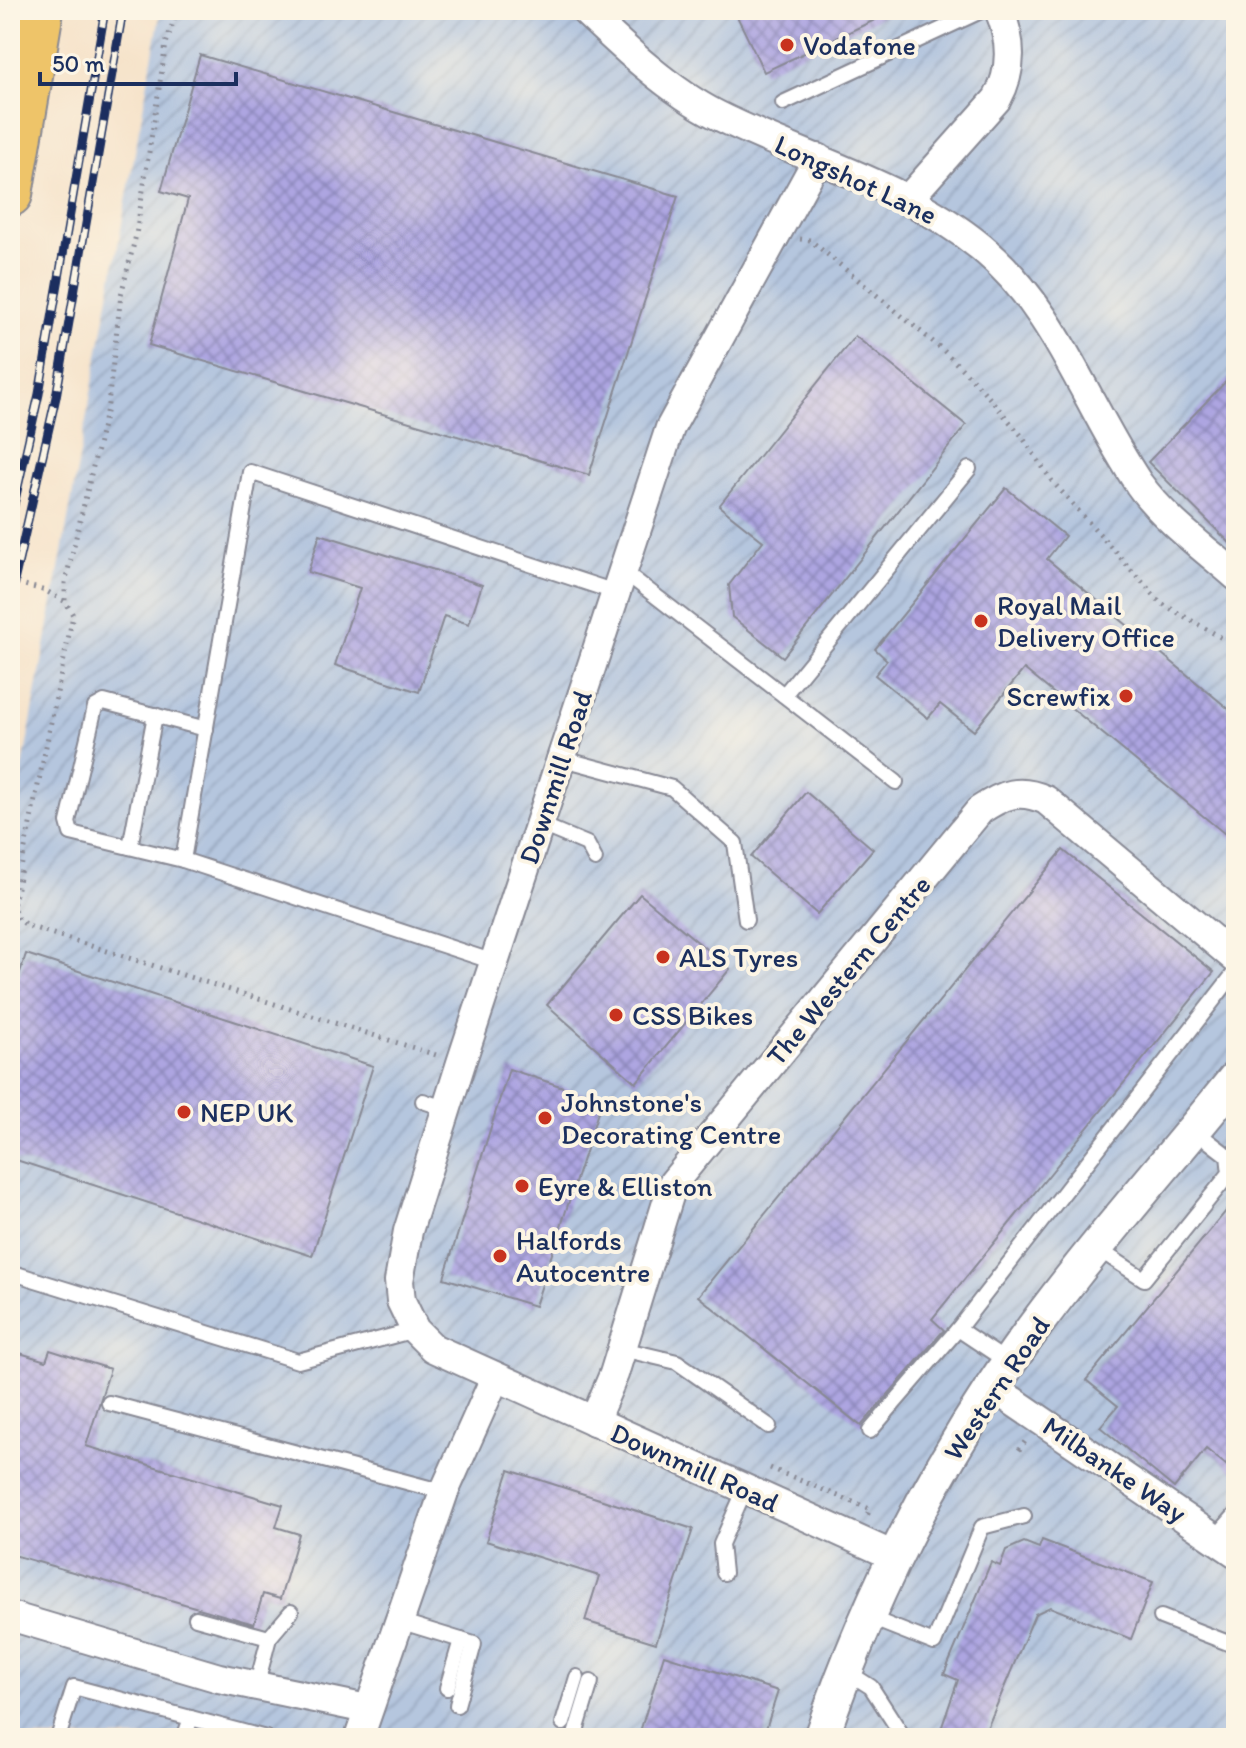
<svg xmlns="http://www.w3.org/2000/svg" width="1246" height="1748" font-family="Itim,sans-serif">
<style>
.industrial{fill:url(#industrial-furrows)}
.building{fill:url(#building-cross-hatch)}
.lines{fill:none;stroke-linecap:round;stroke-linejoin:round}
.service-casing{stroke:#888994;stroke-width:18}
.minor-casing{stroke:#888994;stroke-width:32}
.tertiary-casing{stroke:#888994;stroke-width:38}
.trunk-casing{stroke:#888994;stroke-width:48}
.path{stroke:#888994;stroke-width:5;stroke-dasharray:2 6;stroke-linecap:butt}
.service{stroke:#fff;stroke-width:14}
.minor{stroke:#fff;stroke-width:28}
.tertiary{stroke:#fff;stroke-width:34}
.trunk{stroke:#eec469;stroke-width:44}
.rail-casing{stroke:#1b2f5e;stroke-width:9}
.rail{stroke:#fcf5e5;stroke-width:6;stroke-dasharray:18;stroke-linecap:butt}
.poi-dot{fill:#c8321e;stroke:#fcf5e5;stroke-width:3}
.labels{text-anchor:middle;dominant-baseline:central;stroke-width:8;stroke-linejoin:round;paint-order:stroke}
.poi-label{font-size:28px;fill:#1b2f5e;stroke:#fcf5e5;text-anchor:start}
.street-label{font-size:28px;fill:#1b2f5e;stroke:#fcf5e5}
</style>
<defs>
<pattern id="industrial-furrows" width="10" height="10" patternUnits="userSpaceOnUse" patternTransform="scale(2)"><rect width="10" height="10" fill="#b5c6de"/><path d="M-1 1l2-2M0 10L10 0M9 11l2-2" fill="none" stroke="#9baac1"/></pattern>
<pattern id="building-cross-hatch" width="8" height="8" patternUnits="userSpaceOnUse" patternTransform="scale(2)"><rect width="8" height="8" fill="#ada5e1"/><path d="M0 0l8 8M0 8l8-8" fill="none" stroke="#8c87ba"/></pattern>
</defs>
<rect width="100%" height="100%" fill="#fcf5e5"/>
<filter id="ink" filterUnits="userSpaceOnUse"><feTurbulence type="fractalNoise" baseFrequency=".0125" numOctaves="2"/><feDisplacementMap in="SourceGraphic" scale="16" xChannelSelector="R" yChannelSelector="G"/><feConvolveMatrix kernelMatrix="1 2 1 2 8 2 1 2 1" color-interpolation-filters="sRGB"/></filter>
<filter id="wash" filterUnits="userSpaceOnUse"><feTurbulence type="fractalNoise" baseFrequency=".006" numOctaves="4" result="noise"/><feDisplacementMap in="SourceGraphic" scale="32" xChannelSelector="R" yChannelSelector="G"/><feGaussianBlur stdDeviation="1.8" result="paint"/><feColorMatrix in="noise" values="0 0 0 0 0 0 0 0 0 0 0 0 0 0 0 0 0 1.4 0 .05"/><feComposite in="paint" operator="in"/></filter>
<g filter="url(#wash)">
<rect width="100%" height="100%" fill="#f6e3ca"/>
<!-- industrial -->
<path class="industrial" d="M161,10H1236V1738H10V837Z"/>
<g id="blocks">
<!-- building -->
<g class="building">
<path d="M734,10H896L764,72Z"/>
<path d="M200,55L678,196L589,475L149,345L188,199L161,191Z"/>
<path d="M855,336L966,425L783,657L732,617L729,585L763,541L719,506Z"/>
<path d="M1236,371V549L1148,462Z"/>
<path d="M1006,488L1065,536L1047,559L1236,715V843L1024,669L974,731L940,704L928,718L875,675L887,660L875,649Z"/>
<path d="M320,534L482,585L469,624L444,616L419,692L335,665L360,588L308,572Z"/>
<path d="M806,792L873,849L817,914L751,857Z"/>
<path d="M1063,850L1214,972L932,1319L944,1330L861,1426L698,1296Z"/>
<path d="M640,894L730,969L636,1083L547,1005Z"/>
<path d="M26,954L373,1066L312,1256L10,1158V1003Z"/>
<path d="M509,1069L602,1100L535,1306L444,1278Z"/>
<path d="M1236,1199V1473L1206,1449L1174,1488L1100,1427L1118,1406L1086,1380Z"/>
<path d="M10,1350L46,1361L50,1350L110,1369L86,1446L283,1505L276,1527L299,1534L280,1599L263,1594L254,1624L10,1554Z"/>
<path d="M509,1470L693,1529L656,1643L585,1621L599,1576L486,1541Z"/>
<path d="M1042,1540L1153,1582L1131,1639L1050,1607L1035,1614L983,1738H938L958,1680L944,1674L991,1562L1000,1566L1006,1550L1024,1542L1039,1548Z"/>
<path d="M664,1655L778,1691L763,1738H638Z"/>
</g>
</g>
</g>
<g filter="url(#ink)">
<use href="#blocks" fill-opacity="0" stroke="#888994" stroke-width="2"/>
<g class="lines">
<!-- service casing -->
<g class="service-casing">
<g id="service">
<path d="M783,103L983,10"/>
<path d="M622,570L896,782"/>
<path d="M784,695L969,469"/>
<path d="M560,758L672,788L735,843L746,920"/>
<path d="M539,824L587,844L595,859"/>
<path d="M130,847L155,715"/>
<path d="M183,860L71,833L68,822L95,707L104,702L206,729"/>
<path d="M494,962L183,860L250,472L615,592"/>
<path d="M423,1101L447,1109"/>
<path d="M1098,1249L1144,1279L1230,1173L1228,1156L1194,1130"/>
<path d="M10,1272L298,1361L415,1330"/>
<path d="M958,1329L1009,1363"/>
<path d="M622,1349L677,1362L769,1426"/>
<path d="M109,1403L444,1492"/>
<path d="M870,1431L958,1329L1236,971"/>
<path d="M1216,1537L1236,1514"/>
<path d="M724,1573L721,1544L745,1489"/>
<path d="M868,1617L934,1643L982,1527L1024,1516"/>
<path d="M1161,1617L1236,1646"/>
<path d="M196,1618L269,1638"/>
<path d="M399,1621L474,1644L457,1705"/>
<path d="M846,1671L871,1687L904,1738"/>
<path d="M256,1687L269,1638L291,1612"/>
<path d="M447,1688L461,1640"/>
<path d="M563,1723L577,1677"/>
<path d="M58,1738L74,1687L266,1738"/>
<path d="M184,1738L191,1718"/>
<path d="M574,1738L591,1682"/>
</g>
</g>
<!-- minor casing -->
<g class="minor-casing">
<g id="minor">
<path d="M584,10C623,47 668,90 717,115C806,160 903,183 982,248C1057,310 1086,406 1139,484C1164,519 1204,548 1236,576"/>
<path d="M818,158L670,428L461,1063L408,1231L399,1281L401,1301L415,1330L433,1348L894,1556"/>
<path d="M909,198L997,99C1013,70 1012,40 999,10"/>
<path d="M992,1387L1236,1553"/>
<path d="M594,1421L614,1374L673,1183L980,810C1004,794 1019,788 1046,800L1236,959"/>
<path d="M10,1616L219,1678L367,1709"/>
<path d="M359,1738L444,1492L495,1378"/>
</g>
</g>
<!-- tertiary casing -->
<g class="tertiary-casing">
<path id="tertiary" d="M821,1738C863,1614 919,1498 991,1389C1063,1279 1154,1180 1236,1078"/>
</g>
<!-- trunk casing -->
<g class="trunk-casing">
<path id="trunk" d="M10,194L41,10"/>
</g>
<!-- path -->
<g class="path">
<path d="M177,10L166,44L136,235L121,295L108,404L65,583V601L73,615L13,907L18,919L28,926L436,1055"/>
<path d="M800,239L810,240L943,350L980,387L1021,435L1052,481L1161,603L1236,646"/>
<path d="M10,581L46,591L64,601"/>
<path d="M1019,1450L1026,1440"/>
<path d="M770,1468L870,1509L866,1518"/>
</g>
<!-- service -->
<use href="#service" class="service"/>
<!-- minor -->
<use href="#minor" class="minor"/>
<!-- tertiary -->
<use href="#tertiary" class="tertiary"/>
<!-- trunk -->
<use href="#trunk" class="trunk"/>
<!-- rail casing -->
<g class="rail-casing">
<g id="rail">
<path d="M10,522L39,394L105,10"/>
<path d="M10,599L56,397L123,10"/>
</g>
</g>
<!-- rail -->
<use href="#rail" class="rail"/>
</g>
</g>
<!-- markers -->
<g class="poi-dot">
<circle cx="787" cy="45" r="8"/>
<circle cx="981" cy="621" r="8"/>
<circle cx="1126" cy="696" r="8"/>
<circle cx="663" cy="957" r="8"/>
<circle cx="616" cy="1015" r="8"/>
<circle cx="184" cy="1112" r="8"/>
<circle cx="545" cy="1118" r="8"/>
<circle cx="522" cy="1186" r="8"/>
<circle cx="500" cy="1256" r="8"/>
</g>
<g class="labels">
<!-- poi labels -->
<g class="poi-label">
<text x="803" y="45">Vodafone</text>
<text x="997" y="605">Royal Mail<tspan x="997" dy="32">Delivery Office</tspan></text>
<text x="1110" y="696" text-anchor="end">Screwfix</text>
<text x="679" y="957">ALS Tyres</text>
<text x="632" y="1015">CSS Bikes</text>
<text x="561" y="1102">Johnstone's<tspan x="561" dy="32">Decorating Centre</tspan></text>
<text x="200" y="1112">NEP UK</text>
<text x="538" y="1186">Eyre &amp; Elliston</text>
<text x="516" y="1240">Halfords<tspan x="516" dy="32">Autocentre</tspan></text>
</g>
<!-- street labels -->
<g class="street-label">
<text transform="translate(856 179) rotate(25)">Longshot Lane</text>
<text transform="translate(555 777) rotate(-72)">Downmill Road</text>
<text transform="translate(848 970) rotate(-50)">The Western Centre</text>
<text transform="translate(996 1388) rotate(-56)">Western Road</text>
<text transform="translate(695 1467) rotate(24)">Downmill Road</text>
<text transform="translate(1115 1469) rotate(34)">Milbanke Way</text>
</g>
</g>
<!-- margin -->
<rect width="1246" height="1748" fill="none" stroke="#fcf5e5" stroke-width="40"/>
<!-- scale -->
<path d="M40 72v12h196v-12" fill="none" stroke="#1b2f5e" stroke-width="4"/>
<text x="52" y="72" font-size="24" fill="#1b2f5e" stroke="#fcf5e5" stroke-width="6" paint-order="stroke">50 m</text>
</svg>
